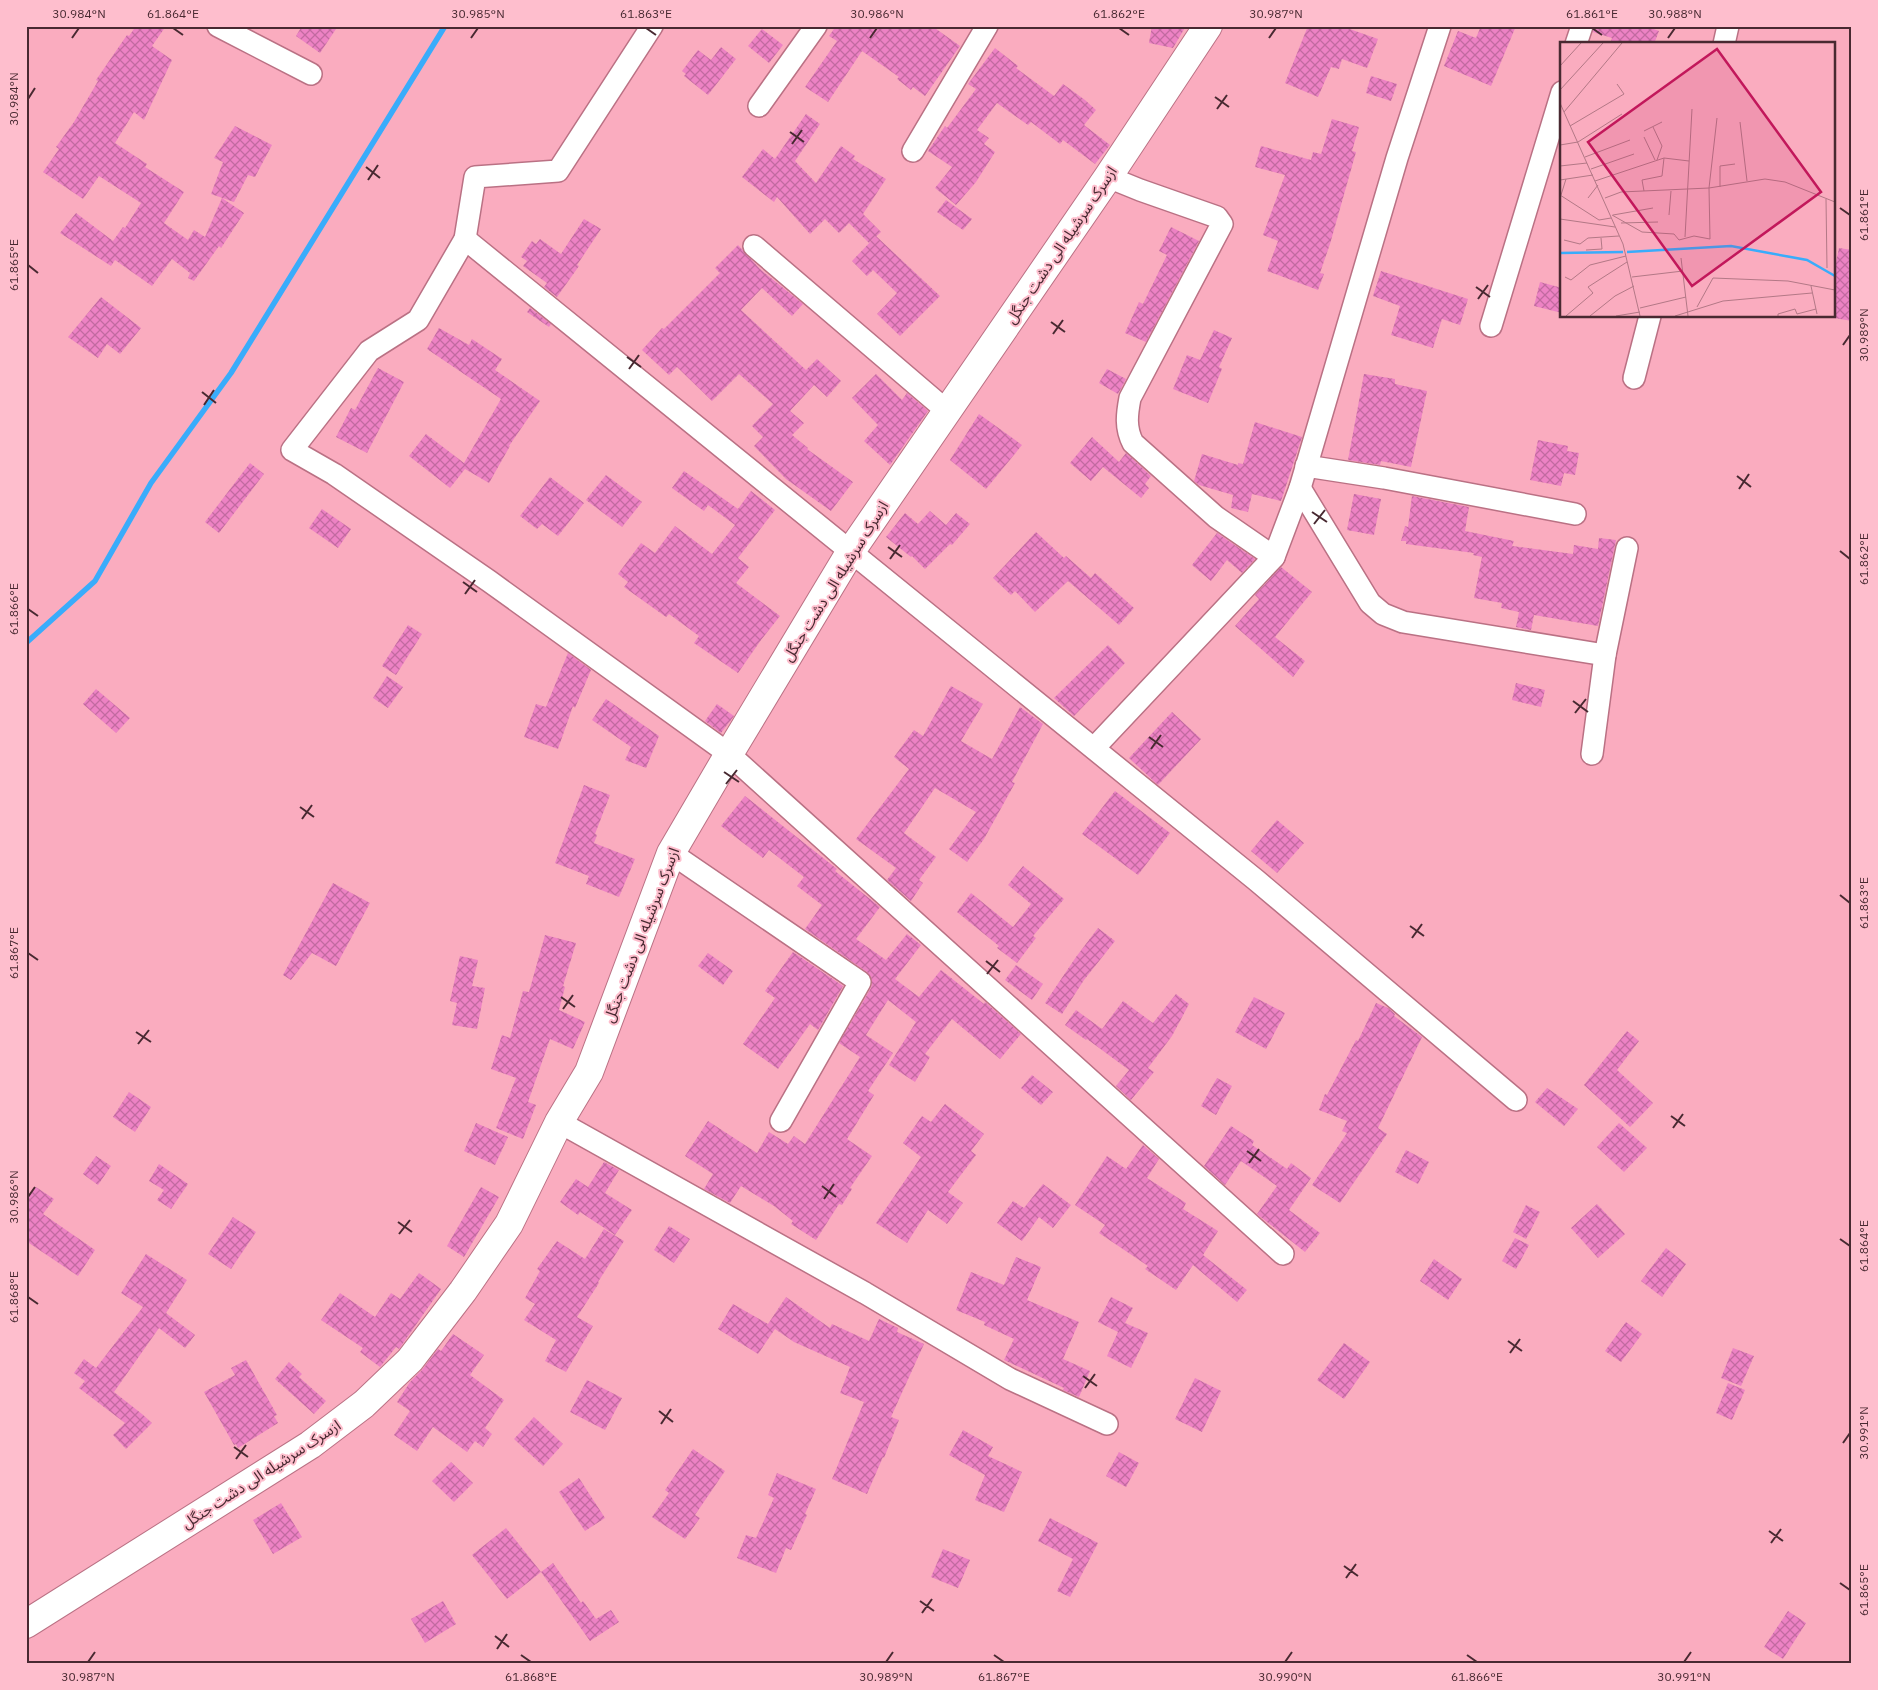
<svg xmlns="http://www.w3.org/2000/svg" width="1878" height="1690" font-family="'IBM Plex Sans','Noto Sans Arabic',sans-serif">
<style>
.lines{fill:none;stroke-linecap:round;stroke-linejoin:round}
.stream{stroke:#39acfb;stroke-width:5.5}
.building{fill:url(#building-cross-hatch)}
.street-casing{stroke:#ba7184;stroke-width:24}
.secondary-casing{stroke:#ba7184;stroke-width:30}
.street{stroke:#fff;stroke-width:21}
.secondary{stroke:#fff;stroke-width:28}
.ticks{fill:none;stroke:#482931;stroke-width:2}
.labels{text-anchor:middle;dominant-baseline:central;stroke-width:4;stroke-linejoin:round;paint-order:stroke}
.street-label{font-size:15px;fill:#482931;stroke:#febecd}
.inset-river{fill:none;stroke:#39acfb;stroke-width:2.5}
.inset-road{fill:none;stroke:#b37886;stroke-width:1}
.view{fill:#c2185b;fill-opacity:0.15;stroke:#c2185b;stroke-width:2.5}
.inset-edge{fill:none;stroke:#482931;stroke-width:2.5}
.neatline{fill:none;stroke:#482931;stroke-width:2}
.ticks-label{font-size:12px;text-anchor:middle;fill:#482931}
</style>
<defs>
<pattern id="building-cross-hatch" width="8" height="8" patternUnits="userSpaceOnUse" patternTransform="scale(1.25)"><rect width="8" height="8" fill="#ed82c4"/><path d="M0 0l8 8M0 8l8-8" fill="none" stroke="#c26aa0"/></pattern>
</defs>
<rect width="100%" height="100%" fill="#faacbf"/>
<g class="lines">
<!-- stream -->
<path class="stream" d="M26,643L95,581L151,483L231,373L445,26"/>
</g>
<!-- building -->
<g class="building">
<path d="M136,26H166L152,46L172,60L144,120L134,112L115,143L147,164L145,167L184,192L164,223L188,240L194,230L205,237L222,198L244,213L221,248L219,246L194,281L188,278L190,273L172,259L152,286L115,260L111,266L60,233L76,213L113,241L123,227L125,228L141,203L99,176L83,199L43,172L59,149L56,147L74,122L98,81L96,80L127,35L129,36Z"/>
<path d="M302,26H338L320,53L296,36Z"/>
<path d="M836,26H932L960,46L925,96L913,87L911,90L897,79L899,77L862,51L828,102L805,87L837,41L829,36Z"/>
<path d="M1152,26H1186L1173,48L1149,43Z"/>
<path d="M1308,26H1341L1378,39L1367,68L1342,59L1339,69L1331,67L1318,97L1285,83Z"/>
<path d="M1481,26H1516L1491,86L1444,66L1458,31L1476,38Z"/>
<path d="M1594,26H1645L1659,31L1654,44H1610L1612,38L1593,32Z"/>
<path d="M762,29L783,45L769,63L748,46Z"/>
<path d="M721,47L736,59L708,95L684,76L686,74L682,71L698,50L711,60Z"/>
<path d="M995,48L1018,66L1016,68L1054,96L1063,84L1085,100L1096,110L1084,125L1110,145L1095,164L1063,140L1060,144L1031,122L1028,125L997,103L977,130L989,138L984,144L995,152L976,182L956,205L935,188L952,167L928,151L945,126L947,128L976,89L968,84Z"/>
<path d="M1371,76L1397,84L1391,101L1366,93Z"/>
<path d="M806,114L820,124L795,161L816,183L841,146L855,156L853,159L886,179L863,214L881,232L869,243L849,223L839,233L825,219L810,234L777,197L774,202L742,177L763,149L775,159Z"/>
<path d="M1332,119L1359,127L1352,151L1356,152L1330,244L1320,273L1324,274L1318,290L1267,271L1278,241L1263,235L1285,175L1255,167L1261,146L1311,160L1313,152L1321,154Z"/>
<path d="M235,126L272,145L255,177L248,175L234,202L211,194L223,162L214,158Z"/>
<path d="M946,200L972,219L963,230L937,212Z"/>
<path d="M584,219L601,229L577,265L579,266L557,297L544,287L547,283L523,266L527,261L521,257L532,241L536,244L540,239L561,254Z"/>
<path d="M1171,227L1199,241L1146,342L1125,333L1139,302L1143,304L1167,255L1159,251Z"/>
<path d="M876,236L940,296L900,336L877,314L897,293L873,270L867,276L852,261Z"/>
<path d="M738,245L760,269L803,304L792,316L762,288L741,310L806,370L817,359L841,381L827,397L814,385L790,411L804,423L792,435L808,448L807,449L853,482L831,511L786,479L754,446L763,437L752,426L773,404L739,374L712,401L677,367L669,375L642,350L662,328L664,329L720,273L715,268Z"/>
<path d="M1839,248L1852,250V321L1834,318V272Z"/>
<path d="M1381,271L1468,299L1460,325L1442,319L1433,348L1391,335L1400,306L1373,296Z"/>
<path d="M1540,282L1562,288V313L1534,306Z"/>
<path d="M101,297L141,328L120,354L107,344L98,358L68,337Z"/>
<path d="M530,308L551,324L549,327L527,312Z"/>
<path d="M439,328L469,345L472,339L502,359L495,370L540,401L509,446H510L489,483L465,469L450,488L409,456L426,434L464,463L501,399L427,349Z"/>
<path d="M1214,330L1232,338L1219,367L1222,369L1208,403L1173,389L1187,355L1200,360Z"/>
<path d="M378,368L404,382L367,453L336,437L351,408L355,410Z"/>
<path d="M1107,369L1126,379L1118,394L1099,383Z"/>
<path d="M876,374L902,400L907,393L928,411L890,465L864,441L878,425L852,398Z"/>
<path d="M1364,374L1395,379V384L1427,391L1411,467L1381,461L1380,465L1348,460Z"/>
<path d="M979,414L1022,445L986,489L950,460Z"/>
<path d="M1255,422L1302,437L1281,501L1252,494L1248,512L1231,508L1233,495L1199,485L1194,481L1202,454L1238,465V463L1243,464Z"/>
<path d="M1092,437L1119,462L1126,453L1151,476L1145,484L1149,488L1141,498L1103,467L1091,481L1070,463Z"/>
<path d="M1538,440L1568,446L1567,451L1579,453L1575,475L1564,473L1561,486L1530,480Z"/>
<path d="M250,463L264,474L219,533L205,522Z"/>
<path d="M684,471L738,509L751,491L775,510L738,558L749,567L736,583L780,616L761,640L738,673L694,643L699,636L669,614L666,617L624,587L628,582L618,574L641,543L655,553L675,526L712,554L735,525L708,505L704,511L672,488Z"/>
<path d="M606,475L642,502L622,527L586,500Z"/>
<path d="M550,477L584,503L558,536L542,524L537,529L520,516Z"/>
<path d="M1354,494L1381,499L1374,535L1347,530Z"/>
<path d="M1412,496L1469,507L1465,531L1514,541L1512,546L1573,554L1574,545L1598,549L1599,538L1616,540L1598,626L1534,615L1531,630L1516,627L1519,612L1501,608L1502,603L1474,598L1482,557L1473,555L1474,553L1406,544V541H1401L1405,526L1408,527Z"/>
<path d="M322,509L351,529L338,548L309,528Z"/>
<path d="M930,511L946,525L956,513L970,524L952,545L950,544L925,569L912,556L911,557L886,537L905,513L918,524Z"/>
<path d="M1036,532L1064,558L1066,556L1091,578L1095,573L1134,608L1119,625L1068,581L1035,612L1015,591L1011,595L993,578Z"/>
<path d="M1217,533L1255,559L1242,573L1227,560L1211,581L1192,565Z"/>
<path d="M1281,567L1312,592L1275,637L1305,661L1293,677L1235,626L1259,599L1255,595Z"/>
<path d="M408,625L422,634L396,675L382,666Z"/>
<path d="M1108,645L1125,663L1074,716L1054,698Z"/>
<path d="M568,653L591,670L575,708L573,706L558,749L524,737L536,704L546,707Z"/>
<path d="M387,676L403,687L388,708L373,698Z"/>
<path d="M1516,683L1545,690L1541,707L1512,700Z"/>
<path d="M951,686L983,704L961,741L992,759L1020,707L1043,724L1012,782L1015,783L984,839L967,862L949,849L976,812L935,788L904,833L936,857L919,880L923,883L911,901L887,880L896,868L856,839L909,769L894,757L914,730L923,736Z"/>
<path d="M96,689L130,718L116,733L83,704Z"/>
<path d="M606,699L659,736L646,768L625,760L631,747L592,720Z"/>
<path d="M717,704L734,716L721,733L705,721Z"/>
<path d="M1172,712L1201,739L1158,785L1129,758Z"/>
<path d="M584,785L610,795L595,834L597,835L594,843L635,859L619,897L586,884L589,876L555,863Z"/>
<path d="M1115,791L1170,833L1138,875L1082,834Z"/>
<path d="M745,796L837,869L835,871L880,907L856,939L886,960L907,934L921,945L895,979L919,997L941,970L984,1004L985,1002L1021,1034L1000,1059L952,1019L925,1054L930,1057L915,1082L889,1065L916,1022L888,1000L866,1035L893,1053L868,1091L874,1095L847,1139L872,1156L850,1188L852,1189L842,1205L839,1204L816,1240L791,1224L793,1221L774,1206L741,1186L730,1203L704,1189L713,1174L685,1156L708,1121L757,1153L769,1132L788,1144L794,1136L805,1144L860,1057L839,1043L871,988L872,983L871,977L867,972L805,929L822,905L797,886L804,877L769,850L763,858L721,826Z"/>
<path d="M1277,820L1304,843L1277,873L1251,851Z"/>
<path d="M1023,866L1064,899L1033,936L1036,938L1017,963L997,948L999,946L957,912L971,893L1013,927L1031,904L1008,885Z"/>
<path d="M333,883L370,903L336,966L312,953L291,980L283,975Z"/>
<path d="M1098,928L1115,941L1084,980L1062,1014L1045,1003L1076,957Z"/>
<path d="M545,935L576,943L563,986L565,987L559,1010L585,1022L573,1049L550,1039L528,1102L536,1105L523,1139L496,1128L516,1078L491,1069L502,1035L510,1038L523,991L529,992Z"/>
<path d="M793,952L843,986L818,1030L810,1024L778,1069L743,1044L775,998L765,991Z"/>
<path d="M708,953L733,971L723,985L698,966Z"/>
<path d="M460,956L478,960L472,986L485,988L477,1029L452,1025L457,1003L450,1001Z"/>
<path d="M1016,965L1043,984L1032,1000L1005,980Z"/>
<path d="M1176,994L1189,1004L1172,1036L1148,1068L1154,1072L1131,1100L1116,1086L1129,1070L1087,1039L1086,1040L1065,1025L1076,1010L1102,1029L1123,1001L1153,1023Z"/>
<path d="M1254,997L1285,1013L1266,1049L1235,1032Z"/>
<path d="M1376,1003L1388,1008L1395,1014L1394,1016L1422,1037L1378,1128L1387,1134L1340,1203L1312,1185L1347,1133L1342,1131L1347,1121L1319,1110L1325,1094L1327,1095L1356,1040L1358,1041Z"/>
<path d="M1627,1031L1639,1041L1617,1070L1653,1103L1630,1127L1584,1085Z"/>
<path d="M1032,1075L1053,1092L1041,1105L1021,1088Z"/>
<path d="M1217,1078L1232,1086L1216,1115L1201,1106Z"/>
<path d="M1547,1088L1578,1109L1564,1126L1535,1102Z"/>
<path d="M129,1092L151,1107L135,1132L113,1117Z"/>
<path d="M945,1104L984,1134L971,1151L976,1155L948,1192L963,1203L947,1224L928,1210L907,1243L876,1223L921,1157L903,1143L922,1116L931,1122Z"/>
<path d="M476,1123L508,1137L495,1165L464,1151Z"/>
<path d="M1619,1123L1647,1148L1624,1172L1597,1147Z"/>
<path d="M1231,1126L1254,1141L1252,1145L1287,1169L1291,1163L1311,1178L1289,1210L1320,1233L1305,1252L1257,1214L1277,1186L1241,1161L1225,1185L1204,1166Z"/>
<path d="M1143,1145L1159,1159L1147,1178L1186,1203L1183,1209L1218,1231L1203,1255L1247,1290L1237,1302L1193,1265L1176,1290L1145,1269L1148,1266L1099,1233L1105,1225L1075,1205L1107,1156L1126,1169Z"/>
<path d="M1406,1150L1429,1162L1418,1184L1395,1172Z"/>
<path d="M96,1156L111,1166L98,1185L83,1174Z"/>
<path d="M604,1162L619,1170L605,1193L632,1210L615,1235L580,1212L578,1215L560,1202L576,1179L588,1187Z"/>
<path d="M159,1164L188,1184L171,1209L157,1200L164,1190L149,1181Z"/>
<path d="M1043,1184L1071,1205L1053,1228L1039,1217L1022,1241L997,1223L1013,1201L1024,1208Z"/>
<path d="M36,1187L54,1199L43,1214L95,1250L78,1276L26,1241V1201Z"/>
<path d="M481,1187L499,1197L464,1257L447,1246Z"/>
<path d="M1597,1204L1625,1234L1598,1258L1571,1228Z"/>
<path d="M1526,1205L1540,1212L1526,1239L1513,1232Z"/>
<path d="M233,1217L256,1232L231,1269L208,1254Z"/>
<path d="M669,1226L690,1239L674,1263L654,1250Z"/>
<path d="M604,1229L624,1241L598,1282L599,1283L577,1317L593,1326L566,1372L545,1361L556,1340L524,1320L535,1304L525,1298L540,1271L537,1269L557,1241L585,1259Z"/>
<path d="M1515,1238L1529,1245L1516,1269L1502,1261Z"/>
<path d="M1666,1248L1686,1264L1662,1297L1641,1281Z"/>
<path d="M146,1254L187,1280L166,1313L195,1335L185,1348L159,1328L114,1392L142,1414L152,1423L126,1449L113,1435L125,1423L79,1388L85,1381L74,1373L84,1359L96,1368L143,1307L121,1293Z"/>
<path d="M1016,1257L1041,1267L1027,1300L1079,1322L1063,1359L1090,1371L1079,1397L1063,1390L1064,1388L1004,1360L1014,1339L984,1325L985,1322L956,1310L971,1272L1004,1285Z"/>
<path d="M1434,1259L1462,1279L1448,1300L1420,1281Z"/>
<path d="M419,1273L441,1289L399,1349L396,1347L380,1367L360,1352L363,1348L321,1320L340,1293L375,1317L391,1293L400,1299Z"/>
<path d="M786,1297L830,1328L832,1324L869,1341L879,1319L898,1328L897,1332L924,1344L891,1417L899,1420L884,1458L883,1457L867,1494L832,1479L864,1402L840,1393L850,1367L794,1342L775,1329L758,1354L718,1329L733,1304L768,1324Z"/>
<path d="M1111,1297L1133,1308L1125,1323L1148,1333L1131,1368L1107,1356L1118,1332L1098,1322Z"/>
<path d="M1626,1322L1642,1334L1621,1362L1605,1351Z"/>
<path d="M453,1334L484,1355L470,1375L504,1400L485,1428L492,1434L483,1447L475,1441L467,1452L433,1427L417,1451L394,1435L410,1411L397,1402L410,1382L422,1370L438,1349L441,1351Z"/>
<path d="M1344,1343L1370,1362L1344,1399L1317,1380Z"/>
<path d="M1733,1348L1754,1356L1741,1386L1721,1378Z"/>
<path d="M246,1360L277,1415L274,1416L278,1423L238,1448L236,1444L234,1445L204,1392L235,1375L231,1368Z"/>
<path d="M289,1362L302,1374L299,1377L326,1401L314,1414L275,1379Z"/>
<path d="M1195,1378L1221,1391L1202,1432L1175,1419Z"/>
<path d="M587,1380L622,1398L605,1430L570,1412Z"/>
<path d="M1728,1383L1745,1390L1732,1420L1716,1413Z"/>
<path d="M534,1417L563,1444L543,1466L514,1439Z"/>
<path d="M963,1430L993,1447L988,1456L1022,1472L1004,1512L975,1500L985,1475L949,1455Z"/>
<path d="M693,1449L725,1471L695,1515L700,1518L685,1539L652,1517L669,1493L665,1490Z"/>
<path d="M1119,1452L1139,1463L1126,1487L1106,1476Z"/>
<path d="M451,1462L473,1483L454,1502L432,1481Z"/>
<path d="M777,1473L816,1489L805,1514L807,1515L791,1550L786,1548L776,1573L737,1558L746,1535L756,1538L774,1498L768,1495Z"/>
<path d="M579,1478L605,1518L585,1531L559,1492Z"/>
<path d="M281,1503L302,1537L273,1554L253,1520Z"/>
<path d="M1050,1518L1098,1543L1070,1597L1057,1591L1073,1559L1038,1541Z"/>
<path d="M506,1528L541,1572L507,1599L472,1555Z"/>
<path d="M943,1549L970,1560L958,1588L931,1577Z"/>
<path d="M553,1563L581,1603L583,1601L596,1619L611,1610L619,1622L590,1641L541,1572Z"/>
<path d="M443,1601L456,1624L425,1643L411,1619Z"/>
<path d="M1788,1611L1806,1623L1783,1659L1764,1647Z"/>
</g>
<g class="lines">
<!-- street casing -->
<g class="street-casing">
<g id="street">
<path d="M218,26L311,74"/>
<path d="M652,26L558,171L475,177L465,239L418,320L369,351L292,450L334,474L489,581L729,754L1283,1254"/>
<path d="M1576,44L1582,26"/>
<path d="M1724,44L1728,26"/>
<path d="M759,106L816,26"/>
<path d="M913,151L987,26"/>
<path d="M1108,177L1140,190L1217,217L1222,224L1130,398C1127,414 1125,428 1133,443L1216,517L1274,557"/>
<path d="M465,239L1256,880L1516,1100"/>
<path d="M754,246L947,411"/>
<path d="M1491,326L1562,92"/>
<path d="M1634,378L1650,316"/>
<path d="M1306,466L1384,478L1575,514"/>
<path d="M1300,488L1370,603L1383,614L1403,622L1605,655"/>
<path d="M1094,748L1274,557L1300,488L1397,158L1440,26"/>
<path d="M1592,754L1605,655L1627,548"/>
<path d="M671,853L860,982L781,1121"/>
<path d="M559,1122L865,1293L1010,1379L1107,1424"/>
</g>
</g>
<!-- secondary casing -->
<g class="secondary-casing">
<path id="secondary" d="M26,1624L310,1445L364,1404L410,1360L463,1291L509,1224L559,1122L589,1072L671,853L729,754L851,551L1108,177L1208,26"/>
</g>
<!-- street -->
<use href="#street" class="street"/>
<!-- secondary -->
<use href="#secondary" class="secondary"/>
</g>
<!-- ticks -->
<path class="ticks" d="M173,28L183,35M646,28L656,35M1119,28L1129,35M1592,28L1602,35M72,38L79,28M471,38L478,28M870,38L877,28M1269,38L1276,28M1668,38L1675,28M1215,97L1229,107M28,99L35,88M1217,109L1227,95M790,132L804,142M792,144L802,130M366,167L380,178M368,180L378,165M1840,208L1850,215M28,265L38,273M1476,287L1490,297M1478,299L1488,285M1051,322L1065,332M1053,334L1063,320M1843,345L1850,335M627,357L641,367M629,369L639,355M202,392L216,403M204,405L214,390M1737,476L1751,487M1739,489L1749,474M1312,512L1327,522M1314,524L1325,510M888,547L902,557M1840,551L1850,559M890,559L900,545M463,582L477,592M465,594L475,580M28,609L38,616M1573,701L1588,712M1575,713L1586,699M1149,737L1163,747M1151,749L1161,735M724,772L739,782M726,784L737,770M300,807L314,817M302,819L312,805M1840,895L1850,903M1410,926L1424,936M1412,938L1422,924M28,953L38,960M986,961L1000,972M987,974L998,960M561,997L575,1007M563,1009L573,995M136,1032L151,1042M138,1044L149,1030M1671,1116L1685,1126M1673,1128L1683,1114M1247,1151L1261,1161M1249,1163L1259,1149M822,1186L836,1197M28,1197L35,1187M824,1199L834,1184M398,1222L412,1232M399,1234L410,1220M1840,1239L1850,1246M28,1297L38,1304M1508,1341L1522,1351M1510,1353L1520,1339M1083,1376L1097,1386M1085,1388L1095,1374M659,1411L673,1422M661,1424L671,1409M1843,1443L1850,1433M234,1447L248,1457M236,1459L246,1445M1769,1531L1783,1541M1771,1543L1781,1529M1344,1566L1358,1576M1346,1578L1356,1564M1840,1583L1850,1590M920,1601L934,1611M922,1613L932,1599M495,1636L509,1647M497,1649L507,1634M521,1655L531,1662M994,1655L1004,1662M1467,1655L1477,1662M88,1662L95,1652M886,1662L893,1652M1285,1662L1292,1652M1684,1662L1691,1652"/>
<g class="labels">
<!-- street labels -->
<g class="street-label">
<text transform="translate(1061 245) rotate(-56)">ازسرک سرشیله الی دشت جنگل</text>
<text transform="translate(835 581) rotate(-58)">ازسرک سرشیله الی دشت جنگل</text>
<text transform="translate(641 935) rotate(-69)">ازسرک سرشیله الی دشت جنگل</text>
<text transform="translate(261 1474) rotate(-33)">ازسرک سرشیله الی دشت جنگل</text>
</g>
</g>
<!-- overview -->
<g transform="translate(1560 42)">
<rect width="275" height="275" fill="#faacbf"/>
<path class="inset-river" d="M67,210L171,204L247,218L275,234M0,211L63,210"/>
<path class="inset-road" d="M0,24L21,1M0,48L43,1M0,61L63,202L80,274M4,70L62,1M180,80L187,139M10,84L64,52L57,42M93,85L102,104L97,118M84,89L102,80M84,95L95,118M0,103L18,100L62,72M25,115L70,98M0,124L27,121M31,127L74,112M0,138L33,133M35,139L104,116L129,119M160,145V124L175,122M84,149L82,138L102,134L104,116M0,153L39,178L51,176M1,153L6,137M28,156L38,143M45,156L61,150L149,146L205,137L225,140L275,160M266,157L267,226M52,173L82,190L114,192L119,198L134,194L150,197L149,146L157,76M53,173L93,166M109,173L111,149M0,177L55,185M61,181L98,180M125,195L132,67M4,198L20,202L28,196L59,194M26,208L42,207L41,196M121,216L128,274M5,235L11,238L30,223L66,214M72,235L123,229M251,244L257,272M137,265L153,236L228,239L275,248M80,266L126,255M6,274L33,251L28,245L67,220M30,274L55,254L74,244M56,274L80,270M115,274L163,259L252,251M218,274V272L235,267L237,272L256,267"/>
<path class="view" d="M157,7L261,150L132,244L28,100Z"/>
<rect width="275" height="275" class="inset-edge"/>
</g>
<!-- border -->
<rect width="1878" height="1690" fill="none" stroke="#febecd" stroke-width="55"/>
<rect x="28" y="28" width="1822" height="1634" class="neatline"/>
<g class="ticks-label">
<text x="79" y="18">30.984°N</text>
<text x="173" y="18">61.864°E</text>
<text x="478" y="18">30.985°N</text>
<text x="646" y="18">61.863°E</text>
<text x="877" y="18">30.986°N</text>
<text x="1119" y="18">61.862°E</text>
<text x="1276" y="18">30.987°N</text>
<text x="1592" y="18">61.861°E</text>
<text x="1675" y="18">30.988°N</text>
<text transform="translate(14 99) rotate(-90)" y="4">30.984°N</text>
<text transform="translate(1864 215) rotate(-90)" y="4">61.861°E</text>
<text transform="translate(14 265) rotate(-90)" y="4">61.865°E</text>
<text transform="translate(1864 335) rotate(-90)" y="4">30.989°N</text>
<text transform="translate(1864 559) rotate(-90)" y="4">61.862°E</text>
<text transform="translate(14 609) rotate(-90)" y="4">61.866°E</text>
<text transform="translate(1864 903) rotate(-90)" y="4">61.863°E</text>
<text transform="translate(14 953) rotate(-90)" y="4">61.867°E</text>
<text transform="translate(14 1197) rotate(-90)" y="4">30.986°N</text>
<text transform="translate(1864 1246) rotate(-90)" y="4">61.864°E</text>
<text transform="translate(14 1297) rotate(-90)" y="4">61.868°E</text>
<text transform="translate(1864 1433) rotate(-90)" y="4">30.991°N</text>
<text transform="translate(1864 1590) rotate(-90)" y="4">61.865°E</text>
<text x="88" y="1681">30.987°N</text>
<text x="531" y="1681">61.868°E</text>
<text x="886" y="1681">30.989°N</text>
<text x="1004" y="1681">61.867°E</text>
<text x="1285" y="1681">30.990°N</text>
<text x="1477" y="1681">61.866°E</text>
<text x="1684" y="1681">30.991°N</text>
</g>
</svg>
